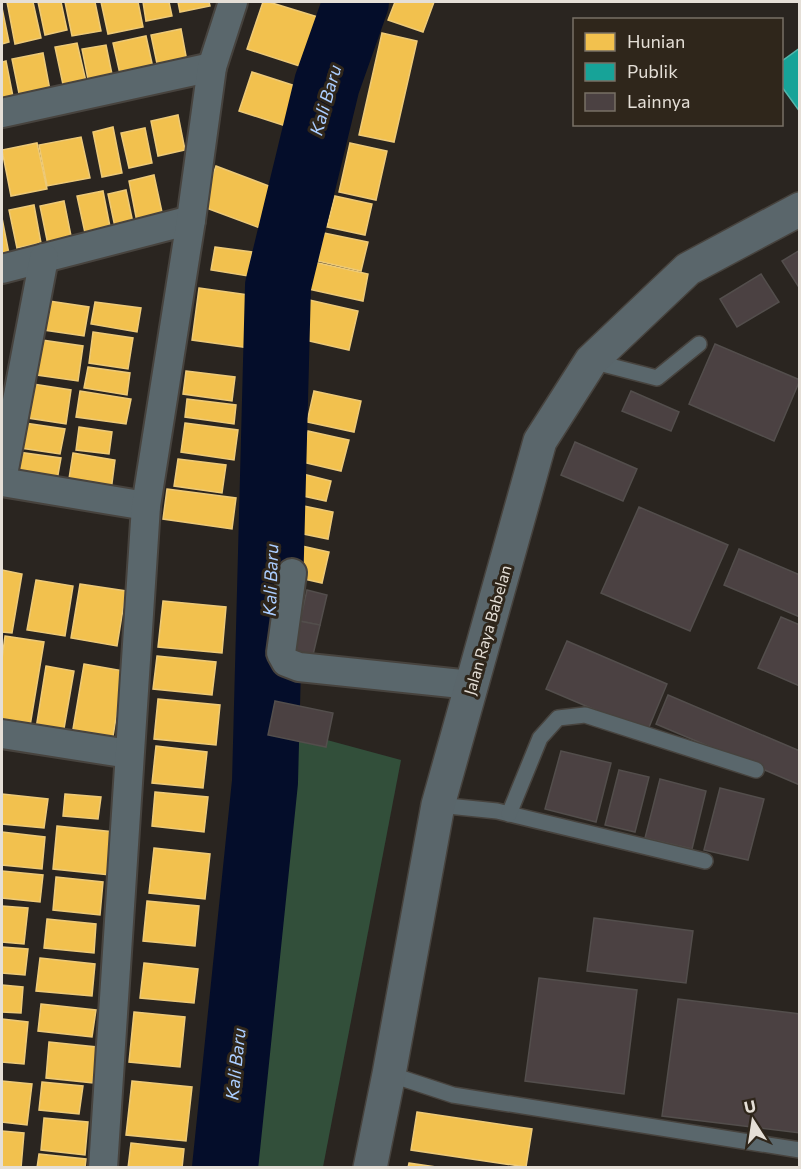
<svg xmlns="http://www.w3.org/2000/svg" width="801" height="1169" font-family="Commissioner,sans-serif">
<style>
.green{fill:#324f3a}
.homes{fill:#f2c14e;stroke:#eeca77;stroke-width:1.5}
.public{fill:#17a398;stroke:#55b5ab;stroke-width:1.5}
.lines{fill:none;stroke-linecap:round;stroke-linejoin:round}
.river{stroke:#040d2a;stroke-width:66}
.building{fill:#4b4142;stroke:#534e4c;stroke-width:1.5}
.service-casing{stroke:#47433e;stroke-width:18}
.minor-casing{stroke:#47433e;stroke-width:32}
.primary-casing{stroke:#47433e;stroke-width:36}
.service{stroke:#5a676c;stroke-width:15}
.minor{stroke:#5a676c;stroke-width:28}
.primary{stroke:#5a666b;stroke-width:33}
.labels{text-anchor:middle;dominant-baseline:central;stroke-width:6;stroke-linejoin:round;paint-order:stroke}
.street-label{font-size:16px;fill:#e5dfd7;stroke:#2f261b}
.water-label{font-size:18px;font-style:italic;fill:#abcdff;stroke:#2f261b}
</style>
<rect width="100%" height="100%" fill="#2a2520"/>
<!-- green -->
<path class="green" d="M290,730L401,760L323,1167L247,1168Z"/>
<!-- homes -->
<g class="homes">
<path d="M7,2H33L41,38L15,44Z"/>
<path d="M38,2H61L67,30L45,35Z"/>
<path d="M65,2H95L101,31L72,36Z"/>
<path d="M101,2H138L143,27L108,34Z"/>
<path d="M143,2H169L172,16L146,21Z"/>
<path d="M178,2H209L210,6L180,12Z"/>
<path d="M263,2H269L331,21L315,71L247,49Z"/>
<path d="M395,2H434L423,32L388,20Z"/>
<path d="M2,8L9,42L2,44Z"/>
<path d="M181,29L188,67L159,73L151,35Z"/>
<path d="M382,33L417,41L394,142L359,135Z"/>
<path d="M146,36L155,77L122,83L113,43Z"/>
<path d="M77,43L88,90L65,94L55,47Z"/>
<path d="M106,45L114,84L90,89L82,49Z"/>
<path d="M43,53L52,101L22,108L12,59Z"/>
<path d="M6,61L15,107L2,110V62Z"/>
<path d="M252,72L305,89L292,128L239,111Z"/>
<path d="M178,115L185,150L158,156L151,121Z"/>
<path d="M113,127L122,173L102,177L93,132Z"/>
<path d="M145,128L152,163L129,168L121,133Z"/>
<path d="M81,137L90,178L47,186L39,145Z"/>
<path d="M37,143L47,189L11,196L2,150Z"/>
<path d="M350,143L387,151L376,200L339,192Z"/>
<path d="M216,166L274,188L260,228L201,206Z"/>
<path d="M154,175L163,217L137,222L129,181Z"/>
<path d="M126,190L133,223L115,227L108,194Z"/>
<path d="M103,191L112,237L87,242L77,196Z"/>
<path d="M335,196L372,204L365,235L327,227Z"/>
<path d="M64,201L72,241L48,245L40,206Z"/>
<path d="M34,205L41,243L17,248L9,210Z"/>
<path d="M2,218L10,259L2,260Z"/>
<path d="M324,233L368,242L361,271L318,261Z"/>
<path d="M215,247L252,252L248,276L211,270Z"/>
<path d="M314,262L368,274L363,301L308,289Z"/>
<path d="M199,288L256,296L249,348L192,340Z"/>
<path d="M305,299L358,311L349,350L296,338Z"/>
<path d="M49,301L89,307L84,336L44,330Z"/>
<path d="M95,302L141,308L137,332L91,324Z"/>
<path d="M93,332L133,338L128,369L89,363Z"/>
<path d="M35,339L83,346L78,381L30,374Z"/>
<path d="M88,367L130,373L127,395L84,388Z"/>
<path d="M186,371L235,377L232,401L183,394Z"/>
<path d="M33,384L71,390L66,424L28,418Z"/>
<path d="M80,391L131,399L126,424L76,417Z"/>
<path d="M314,391L361,401L354,432L307,422Z"/>
<path d="M187,399L236,405L234,424L185,417Z"/>
<path d="M18,422L65,429L60,454L14,447Z"/>
<path d="M185,423L238,430L234,460L181,452Z"/>
<path d="M79,427L112,432L109,454L76,450Z"/>
<path d="M308,431L349,440L341,471L302,462Z"/>
<path d="M11,451L61,458L56,486L6,478Z"/>
<path d="M73,453L115,460L111,491L68,485Z"/>
<path d="M178,459L226,465L222,493L174,486Z"/>
<path d="M303,474L331,481L326,501L298,495Z"/>
<path d="M167,489L236,498L232,529L163,519Z"/>
<path d="M299,505L333,512L328,539L293,532Z"/>
<path d="M302,546L329,552L322,583L295,577Z"/>
<path d="M2,570L22,574L12,633L2,632Z"/>
<path d="M36,580L73,586L65,636L27,630Z"/>
<path d="M80,584L126,591L117,646L71,638Z"/>
<path d="M163,601L226,607L222,653L158,647Z"/>
<path d="M5,636L44,642L29,732L2,727V659Z"/>
<path d="M157,656L216,662L212,695L153,689Z"/>
<path d="M84,664L124,671L112,742L72,735Z"/>
<path d="M46,666L74,671L62,740L35,735Z"/>
<path d="M158,699L220,705L216,745L154,739Z"/>
<path d="M156,746L207,752L203,788L152,783Z"/>
<path d="M155,792L208,797L204,832L152,826Z"/>
<path d="M2,794L48,799L44,828L2,824Z"/>
<path d="M65,794L101,797L98,819L63,816Z"/>
<path d="M57,826L115,832L110,875L53,869Z"/>
<path d="M2,832L45,837L42,869L2,865Z"/>
<path d="M154,848L210,854L205,899L149,893Z"/>
<path d="M2,871L43,875L40,902L2,898Z"/>
<path d="M56,877L103,882L100,915L53,910Z"/>
<path d="M147,901L199,906L195,946L143,941Z"/>
<path d="M2,906L28,908L24,944L2,942Z"/>
<path d="M47,919L96,924L94,953L44,948Z"/>
<path d="M2,947L28,949L25,975L2,973Z"/>
<path d="M40,958L95,964L92,996L36,991Z"/>
<path d="M144,963L198,969L194,1003L140,998Z"/>
<path d="M2,985L23,987L21,1013L2,1012Z"/>
<path d="M41,1004L96,1010L92,1037L38,1031Z"/>
<path d="M134,1012L185,1017L180,1067L129,1062Z"/>
<path d="M2,1019L28,1022L24,1064L2,1062Z"/>
<path d="M49,1042L97,1047L93,1083L46,1078Z"/>
<path d="M2,1081L32,1084L27,1125L2,1122Z"/>
<path d="M132,1081L192,1087L186,1141L126,1135Z"/>
<path d="M42,1082L83,1086L79,1114L39,1110Z"/>
<path d="M417,1112L532,1129L526,1167L411,1150Z"/>
<path d="M44,1118L88,1122L85,1155L41,1150Z"/>
<path d="M2,1131L24,1133L21,1168H2Z"/>
<path d="M131,1143L184,1149L182,1168H128Z"/>
<path d="M39,1154L86,1159L85,1168H37Z"/>
<path d="M409,1163L443,1168H408Z"/>
</g>
<!-- public -->
<path class="public" d="M800,48V112L782,87V61Z"/>
<g class="lines">
<!-- river -->
<path class="river" d="M225,1168L265,782L278,286L327,84L356,2"/>
</g>
<!-- building -->
<g class="building">
<path d="M800,250V289L782,261Z"/>
<path d="M761,274L779,302L737,327L720,299Z"/>
<path d="M715,344L800,380L774,441L689,404Z"/>
<path d="M631,391L679,412L671,431L622,411Z"/>
<path d="M575,442L637,469L623,501L561,475Z"/>
<path d="M639,507L728,545L690,631L601,593Z"/>
<path d="M739,549L800,575V617L724,585Z"/>
<path d="M307,590L327,595L320,625L300,621Z"/>
<path d="M781,617L800,625V686L758,668Z"/>
<path d="M299,621L320,625L312,659L292,655Z"/>
<path d="M567,641L667,684L647,732L546,689Z"/>
<path d="M668,695L800,751V785L656,724Z"/>
<path d="M275,701L333,713L326,747L268,735Z"/>
<path d="M561,751L611,763L596,822L545,809Z"/>
<path d="M619,770L649,777L635,832L605,825Z"/>
<path d="M660,779L706,791L692,849L645,838Z"/>
<path d="M720,788L764,799L748,860L704,850Z"/>
<path d="M594,918L693,931L686,983L587,971Z"/>
<path d="M539,978L637,990L624,1094L525,1081Z"/>
<path d="M678,999L800,1014V1133L662,1116Z"/>
</g>
<g class="lines">
<!-- service casing -->
<g class="service-casing">
<g id="service">
<path d="M591,361L657,378L699,344"/>
<path d="M438,805L497,811L705,861"/>
<path d="M509,814L540,738L558,718L585,715L756,770"/>
<path d="M389,1074L453,1095L800,1150"/>
</g>
</g>
<!-- minor casing -->
<g class="minor-casing">
<g id="minor">
<path d="M2,113L212,67"/>
<path d="M2,269L191,220"/>
<path d="M2,480L44,258"/>
<path d="M2,482L146,506"/>
<path d="M292,573L281,653L286,662L299,667L471,685"/>
<path d="M2,734L129,754"/>
<path d="M103,1168L146,506L191,220L212,67L233,2"/>
</g>
</g>
<!-- primary casing -->
<g class="primary-casing">
<path id="primary" d="M370,1168L389,1074L438,805L540,441L591,361L688,269L800,209"/>
</g>
<!-- service -->
<use href="#service" class="service"/>
<!-- minor -->
<use href="#minor" class="minor"/>
<!-- primary -->
<use href="#primary" class="primary"/>
</g>
<g class="labels">
<!-- street labels -->
<g class="street-label">
<text transform="translate(487 630) rotate(-74)">Jalan Raya Babelan</text>
</g>
<!-- water labels -->
<g class="water-label">
<text transform="translate(325 100) rotate(-74)">Kali Baru</text>
<text transform="translate(270 580) rotate(-88)">Kali Baru</text>
<text transform="translate(235 1064) rotate(-84)">Kali Baru</text>
</g>
</g>
<!-- border -->
<rect width="801" height="1169" fill="none" stroke="#e5dfd7" stroke-width="6"/>
<!-- legend -->
<rect x="573" y="18" width="210" height="108" fill="#2f261b" stroke="#787066" stroke-width="1.5"/>
<rect x="585" y="33" width="30" height="18" fill="#f2c14e" stroke="#787066" stroke-width="1.5"/>
<text x="627" y="48" font-size="18" fill="#e5dfd7">Hunian</text>
<rect x="585" y="63" width="30" height="18" fill="#17a398" stroke="#787066" stroke-width="1.5"/>
<text x="627" y="78" font-size="18" fill="#e5dfd7">Publik</text>
<rect x="585" y="93" width="30" height="18" fill="#4b4142" stroke="#787066" stroke-width="1.5"/>
<text x="627" y="108" font-size="18" fill="#e5dfd7">Lainnya</text>
<!-- north arrow -->
<g transform="translate(753 1121) rotate(348)" stroke="#2f261b" stroke-width="4.5" paint-order="stroke">
<path d="M0-4.5L10 22L0 15L-10 22Z" fill="#e5dfd7"/>
<text y="-9" font-size="16" font-weight="bold" text-anchor="middle" fill="#e5dfd7">U</text>
</g>
</svg>
